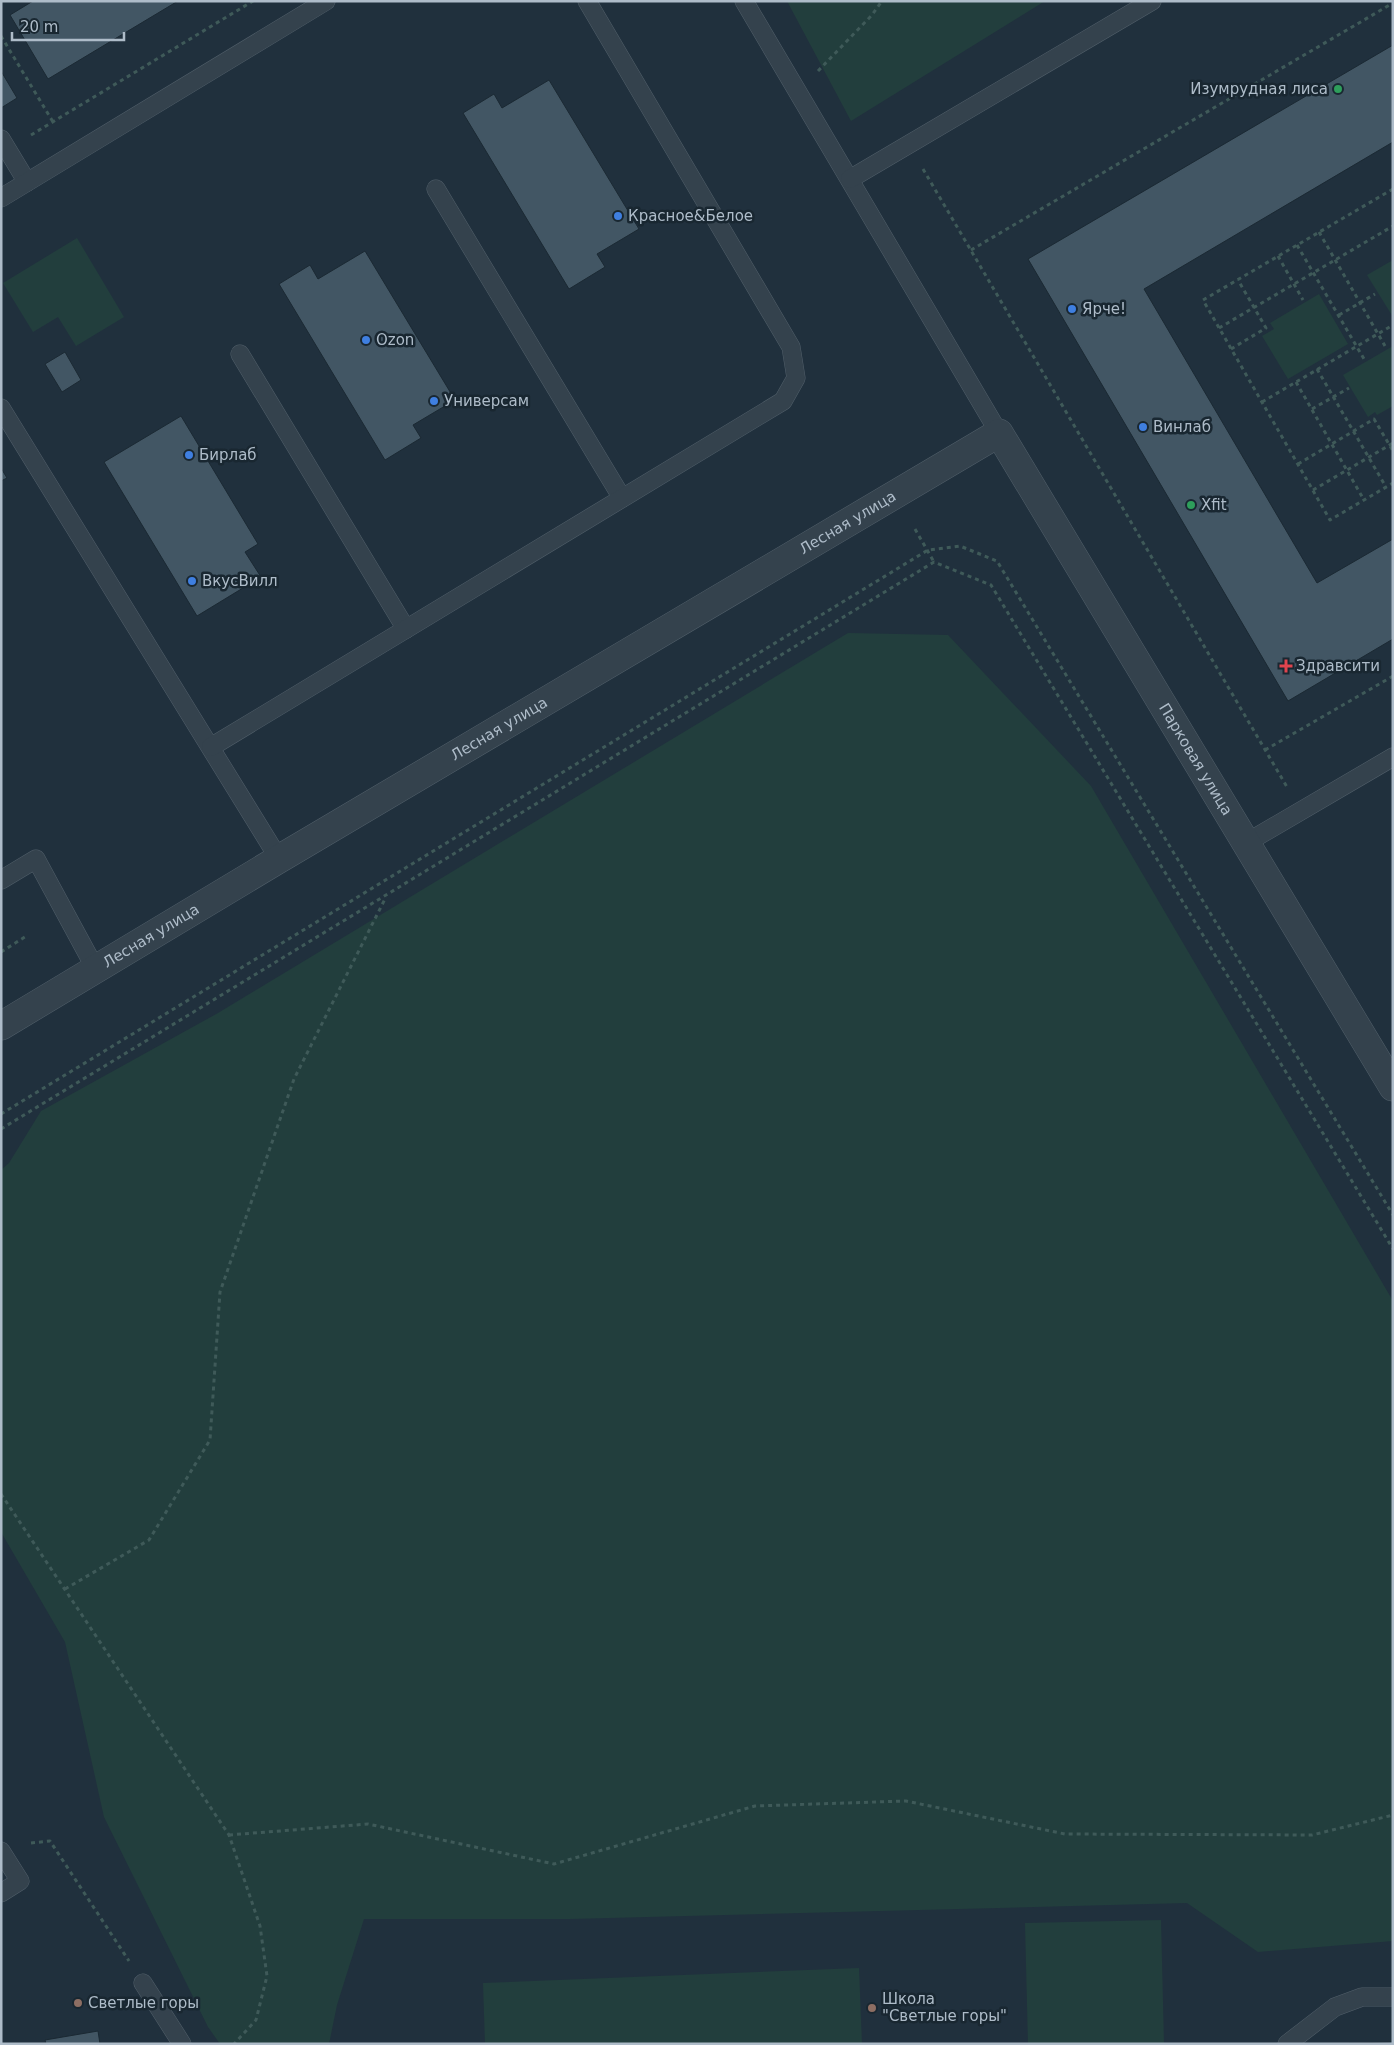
<svg xmlns="http://www.w3.org/2000/svg" width="1394" height="2045" font-family="'DejaVu Sans',sans-serif">
<style>
.green{fill:#223e3d}
.building{fill:#425664;stroke:#1b2933}
.lines{fill:none;stroke-linecap:round;stroke-linejoin:round}
.lane-casing{stroke:#515f6a;stroke-width:19}
.street-casing{stroke:#515f6a;stroke-width:29}
.path{stroke:#3f5a59;stroke-width:3;stroke-dasharray:4 4;stroke-linecap:butt}
.lane{stroke:#34424d;stroke-width:18}
.street{stroke:#34424d;stroke-width:28}
.leisure-dot{fill:#2e9e5b;stroke:#192731;stroke-width:2}
.shop-dot{fill:#3f7fe0;stroke:#192731;stroke-width:2}
.health-dot{fill:#e0444e;stroke:#192731;stroke-width:2}
.education-dot{fill:#8d6e63;stroke:#192731;stroke-width:2}
.labels{text-anchor:middle;dominant-baseline:central;stroke-width:5;stroke-linejoin:round;paint-order:stroke}
.poi-label{font-size:15px;fill:#aebcc9;stroke:#192731;text-anchor:start}
.street-label{font-size:15px;fill:#aebcc9;stroke:#192731}
</style>
<rect width="100%" height="100%" fill="#20303d"/>
<!-- green -->
<g class="green">
<path d="M787,1H1045L851,121Z"/>
<path d="M77,238L124,317L76,346L58,317L33,332L3,283Z"/>
<path d="M1393,260V317L1367,275Z"/>
<path d="M1319,294L1348,344L1288,379L1262,336L1274,329L1270,323Z"/>
<path d="M1393,346V406L1377,415L1375,412L1368,417L1343,375Z"/>
<path d="M848,633L948,635L1091,786L1393,1301V1941L1258,1952L1187,1903L570,1919H364L337,2005L329,2044H220L208,2027L104,1817L65,1642L1,1532V1170L9,1163L41,1111L218,1013Z"/>
<path d="M1161,1920L1164,2044H1028L1025,1923Z"/>
<path d="M859,1968L862,2044H485L483,1983Z"/>
</g>
<!-- building -->
<g class="building">
<path d="M33,1H178L48,79L10,15Z"/>
<path d="M1393,45V142L1144,289L1317,583L1393,539V639L1288,701L1028,259Z"/>
<path d="M1,71L17,98L1,108Z"/>
<path d="M549,80L639,229L597,254L605,267L569,289L463,113L494,94L502,108Z"/>
<path d="M365,251L455,400L413,425L421,438L385,460L279,284L310,265L318,279Z"/>
<path d="M65,352L81,380L62,392L45,364Z"/>
<path d="M181,416L258,544L245,552L261,577L197,616L104,462Z"/>
<path d="M1,468L7,478L1,481Z"/>
<path d="M98,2031L100,2044H46L45,2040Z"/>
<path d="M1393,2042V2044H1348L1349,2043Z"/>
</g>
<g class="lines">
<!-- lane casing -->
<g class="lane-casing">
<g id="lane">
<path d="M744,1L999,433"/>
<path d="M1,139L27,182"/>
<path d="M850,179L1152,1"/>
<path d="M436,189L622,498"/>
<path d="M1,198L326,1"/>
<path d="M240,354L406,629"/>
<path d="M1,408L279,859"/>
<path d="M211,747L783,401L796,378L791,347L587,1"/>
<path d="M1246,843L1393,757"/>
<path d="M1,880L36,859L95,968"/>
<path d="M1,1851L20,1881L1,1893"/>
<path d="M143,1983L182,2044"/>
<path d="M1287,2044L1335,2007L1362,1997H1393"/>
</g>
</g>
<!-- street casing -->
<g class="street-casing">
<g id="street">
<path id="s1" d="M1,1026L279,859L999,433L1393,1087"/>
</g>
</g>
<!-- path -->
<g class="path">
<path d="M1,36L53,122"/>
<path d="M818,71L872,15L882,1"/>
<path d="M31,135L253,1"/>
<path d="M923,169L1287,787"/>
<path d="M1393,189L1203,300L1330,520L1393,483"/>
<path d="M1319,232L1385,346"/>
<path d="M1297,245L1364,359"/>
<path d="M971,250L1393,3"/>
<path d="M1278,256L1303,300"/>
<path d="M1339,315L1375,294"/>
<path d="M1219,328L1393,226"/>
<path d="M1231,349L1266,328L1238,280"/>
<path d="M1317,369L1386,487"/>
<path d="M1296,382L1364,500"/>
<path d="M1262,402L1393,325"/>
<path d="M1312,409L1349,388"/>
<path d="M1298,464L1374,419L1393,451"/>
<path d="M1313,490L1393,443"/>
<path d="M915,529L934,562"/>
<path d="M1265,750L1393,676"/>
<path d="M1,952L28,935"/>
<path d="M1,1114L928,550L960,546L997,561L1393,1215"/>
<path d="M1,1129L934,562L991,585L1393,1249"/>
<path d="M1,1494L229,1835L260,1926L267,1976L256,2020L234,2044"/>
<path d="M65,1589L149,1540L210,1440L220,1292L294,1079L386,897"/>
<path d="M229,1835L368,1824L554,1864L755,1806L906,1801L1065,1834L1312,1835L1393,1815"/>
<path d="M31,1843L50,1841L129,1961"/>
</g>
<!-- lane -->
<use href="#lane" class="lane"/>
<!-- street -->
<use href="#street" class="street"/>
</g>
<!-- markers -->
<g class="leisure-dot">
<circle cx="1338" cy="89" r="5"/>
<circle cx="1191" cy="505" r="5"/>
</g>
<g class="shop-dot">
<circle cx="618" cy="216" r="5"/>
<circle cx="1072" cy="309" r="5"/>
<circle cx="366" cy="340" r="5"/>
<circle cx="434" cy="401" r="5"/>
<circle cx="1143" cy="427" r="5"/>
<circle cx="189" cy="455" r="5"/>
<circle cx="192" cy="581" r="5"/>
</g>
<path class="health-dot" d="M1283.5 658.5h5v5h5v5h-5v5h-5v-5h-5v-5h5z"/>
<g class="education-dot">
<circle cx="78" cy="2003" r="5"/>
<circle cx="872" cy="2008" r="5"/>
</g>
<g class="labels">
<!-- poi labels -->
<g class="poi-label">
<text x="1328" y="89" text-anchor="end">Изумрудная лиса</text>
<text x="628" y="216">Красное&amp;Белое</text>
<text x="1082" y="309">Ярче!</text>
<text x="376" y="340">Ozon</text>
<text x="444" y="401">Универсам</text>
<text x="1153" y="427">Винлаб</text>
<text x="199" y="455">Бирлаб</text>
<text x="1201" y="505">Xfit</text>
<text x="202" y="581">ВкусВилл</text>
<text x="1296" y="666">Здравсити</text>
<text x="882" y="1999">Школа<tspan x="882" dy="17">"Светлые горы"</tspan></text>
<text x="88" y="2003">Светлые горы</text>
</g>
<!-- street labels -->
<g class="street-label">
<text stroke="none"><textPath href="#s1" startOffset="985">Лесная улица</textPath></text>
<text stroke="none"><textPath href="#s1" startOffset="580">Лесная улица</textPath></text>
<text stroke="none"><textPath href="#s1" startOffset="1542">Парковая улица</textPath></text>
<text stroke="none"><textPath href="#s1" startOffset="175">Лесная улица</textPath></text>
</g>
</g>
<!-- border -->
<rect width="1394" height="2045" fill="none" stroke="#aebcc9" stroke-width="5"/>
<!-- scale -->
<path d="M12 32v8h112v-8" fill="none" stroke="#aebcc9" stroke-width="2.5"/>
<text x="20" y="32" font-size="15" fill="#aebcc9" stroke="#192731" stroke-width="4" paint-order="stroke">20 m</text>
</svg>
